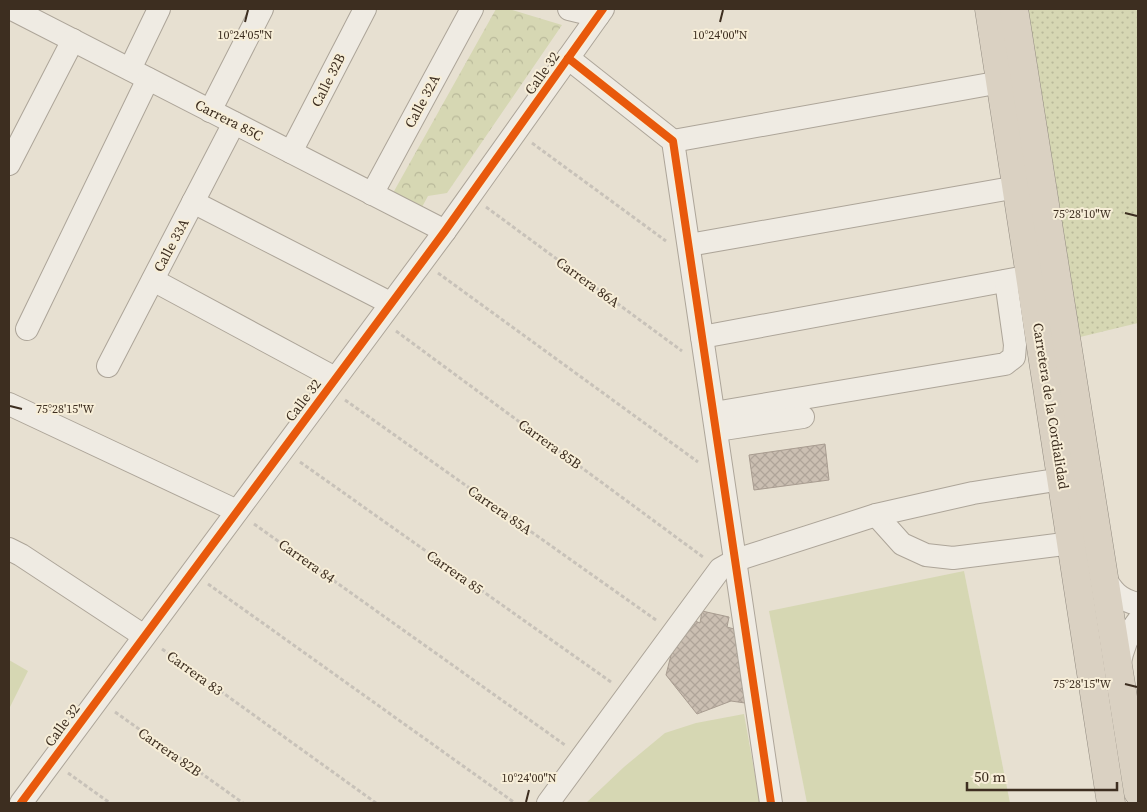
<svg xmlns="http://www.w3.org/2000/svg" width="1147" height="812" font-family="'Source Serif 4',serif">
<style>
.grass{fill:url(#grass-dots)}
.forest{fill:url(#forest-crowns)}
.pitch{fill:#d6d7b3}
.building{fill:url(#building-cross-hatch);stroke:#a89c90}
.lines{fill:none;stroke-linecap:round;stroke-linejoin:round}
.minor-casing{stroke:#ada599;stroke-width:24}
.highway-casing{stroke:#928b80;stroke-width:29}
.path{stroke:#c8c2b9;stroke-width:3;stroke-dasharray:4 2.5;stroke-linecap:butt}
.minor{stroke:#efebe3;stroke-width:22}
.highway{stroke:#dad1c2;stroke-width:28}
.cycleway-casing{stroke:#f7eed8;stroke-width:11}
.cycleway{stroke:#e8590c;stroke-width:8}
.ticks{fill:none;stroke:#3d2e20;stroke-width:2}
.labels{text-anchor:middle;dominant-baseline:central;stroke-width:4;stroke-linejoin:round;paint-order:stroke}
.street-label{font-size:14px;fill:#3d2e20;stroke:#f7eed8}
.ticks-label{font-size:12px;text-anchor:middle;fill:#3d2e20;stroke:#f7eed8;stroke-width:4;stroke-linejoin:round;paint-order:stroke}
</style>
<defs>
<pattern id="grass-dots" width="8" height="8" patternUnits="userSpaceOnUse" patternTransform="scale(1.25)"><rect width="8" height="8" fill="#d6d7b3"/><path d="M2 2h.1M6 6h.1" fill="none" stroke="#b9b99a" stroke-width="1.8" stroke-linecap="round"/></pattern>
<pattern id="forest-crowns" width="20" height="18" patternUnits="userSpaceOnUse" patternTransform="scale(1.25)"><rect width="20" height="18" fill="#d6d7b3"/><path d="M2 6a3 3 0 1 1 6 0M12 15a3 3 0 1 1 6 0" fill="none" stroke="#b9b99a"/></pattern>
<pattern id="building-cross-hatch" width="8" height="8" patternUnits="userSpaceOnUse" patternTransform="scale(1.25)"><rect width="8" height="8" fill="#cbbfb2"/><path d="M0 0l8 8M0 8l8-8" fill="none" stroke="#afa499"/></pattern>
</defs>
<rect width="100%" height="100%" fill="#e7e0d1"/>
<!-- grass -->
<path class="grass" d="M1022,9H1138V323L1076,338Z"/>
<!-- forest -->
<path class="forest" d="M496,9H509L562,25L447,193L428,196L422,207L393,193Z"/>
<!-- pitch -->
<g class="pitch">
<path d="M964,571L1010,803H807L769,611Z"/>
<path d="M9,660L28,671L9,709Z"/>
<path d="M744,714L760,803H586L624,767L665,733L696,723Z"/>
</g>
<!-- building -->
<g class="building">
<path d="M825,444L829,480L754,490L749,455Z"/>
<path d="M702,611L729,617L727,627L734,629L745,703L731,701L697,714L666,675L671,655L695,621L700,623Z"/>
</g>
<g class="lines">
<!-- minor casing -->
<g class="minor-casing">
<g id="minor">
<path d="M12,9L445,231"/>
<path d="M569,9L598,16"/>
<path d="M568,58L673,141L771,803"/>
<path d="M130,69L159,9"/>
<path d="M210,111L262,9"/>
<path d="M673,141L1001,82"/>
<path d="M291,152L365,9"/>
<path d="M9,164L73,40"/>
<path d="M372,194L472,9"/>
<path d="M193,202L390,303"/>
<path d="M689,245L1017,187"/>
<path d="M153,280L335,378"/>
<path d="M27,329L148,79"/>
<path d="M702,337L1020,278"/>
<path d="M108,366L234,123"/>
<path d="M9,404L237,511"/>
<path d="M714,413L1005,364L1014,357L1015,345L1006,281"/>
<path d="M717,430L803,417"/>
<path d="M876,515L902,544L926,555L953,558L1072,543"/>
<path d="M9,549L21,555L144,636"/>
<path d="M1103,575C1112,591 1119,600 1138,604"/>
<path d="M1119,667C1122,650 1127,635 1138,621"/>
<path d="M21,803L445,231L603,9"/>
<path d="M548,803L720,569L736,560L876,515L973,493L1062,479"/>
</g>
</g>
<!-- highway casing -->
<g class="highway-casing">
<g id="highway">
<path d="M989,9L1111,803"/>
<path d="M1014,9L1138,792"/>
</g>
</g>
<!-- path -->
<g class="path">
<path d="M532,143L666,241"/>
<path d="M486,207L682,351"/>
<path d="M438,273L698,462"/>
<path d="M396,331L703,557"/>
<path d="M345,400L656,620"/>
<path d="M300,462L611,682"/>
<path d="M254,524L565,745"/>
<path d="M208,584L515,803"/>
<path d="M162,649L376,803"/>
<path d="M115,712L243,803"/>
<path d="M68,773L110,803"/>
</g>
<!-- minor -->
<use href="#minor" class="minor"/>
<!-- highway -->
<use href="#highway" class="highway"/>
<!-- cycleway casing -->
<g class="cycleway-casing">
<g id="cycleway">
<path d="M568,58L673,141L771,803"/>
<path d="M21,803L445,231L603,9"/>
</g>
</g>
<!-- cycleway -->
<use href="#cycleway" class="cycleway"/>
</g>
<!-- ticks -->
<path class="ticks" d="M245,22L248,10M720,22L723,10M1125,213L1137,216M10,406L22,409M1125,684L1137,687M526,802L529,790"/>
<g class="labels">
<!-- street labels -->
<g class="street-label">
<text transform="translate(542 73) rotate(-55)">Calle 32</text>
<text transform="translate(328 80) rotate(-63)">Calle 32B</text>
<text transform="translate(422 101) rotate(-62)">Calle 32A</text>
<text transform="translate(229 120) rotate(27)">Carrera 85C</text>
<text transform="translate(171 245) rotate(-62)">Calle 33A</text>
<text transform="translate(588 282) rotate(36)">Carrera 86A</text>
<text transform="translate(303 400) rotate(-53)">Calle 32</text>
<text transform="translate(1051 406) rotate(81)">Carretera de la Cordialidad</text>
<text transform="translate(550 444) rotate(36)">Carrera 85B</text>
<text transform="translate(500 510) rotate(35)">Carrera 85A</text>
<text transform="translate(307 561) rotate(35)">Carrera 84</text>
<text transform="translate(455 572) rotate(35)">Carrera 85</text>
<text transform="translate(195 673) rotate(36)">Carrera 83</text>
<text transform="translate(62 725) rotate(-54)">Calle 32</text>
<text transform="translate(170 752) rotate(35)">Carrera 82B</text>
</g>
</g>
<g class="ticks-label">
<text x="245" y="39">10°24'05"N</text>
<text x="720" y="39">10°24'00"N</text>
<text x="1082" y="218">75°28'10"W</text>
<text x="65" y="413">75°28'15"W</text>
<text x="1082" y="688">75°28'15"W</text>
<text x="529" y="782">10°24'00"N</text>
</g>
<!-- border -->
<rect width="1147" height="812" fill="none" stroke="#3d2e20" stroke-width="20"/>
<!-- scale -->
<path d="M967 782v8h150v-8" fill="none" stroke="#3d2e20" stroke-width="2.5"/>
<text x="974" y="782" font-size="15" fill="#3d2e20" stroke="#f7eed8" stroke-width="4" paint-order="stroke">50 m</text>
</svg>
